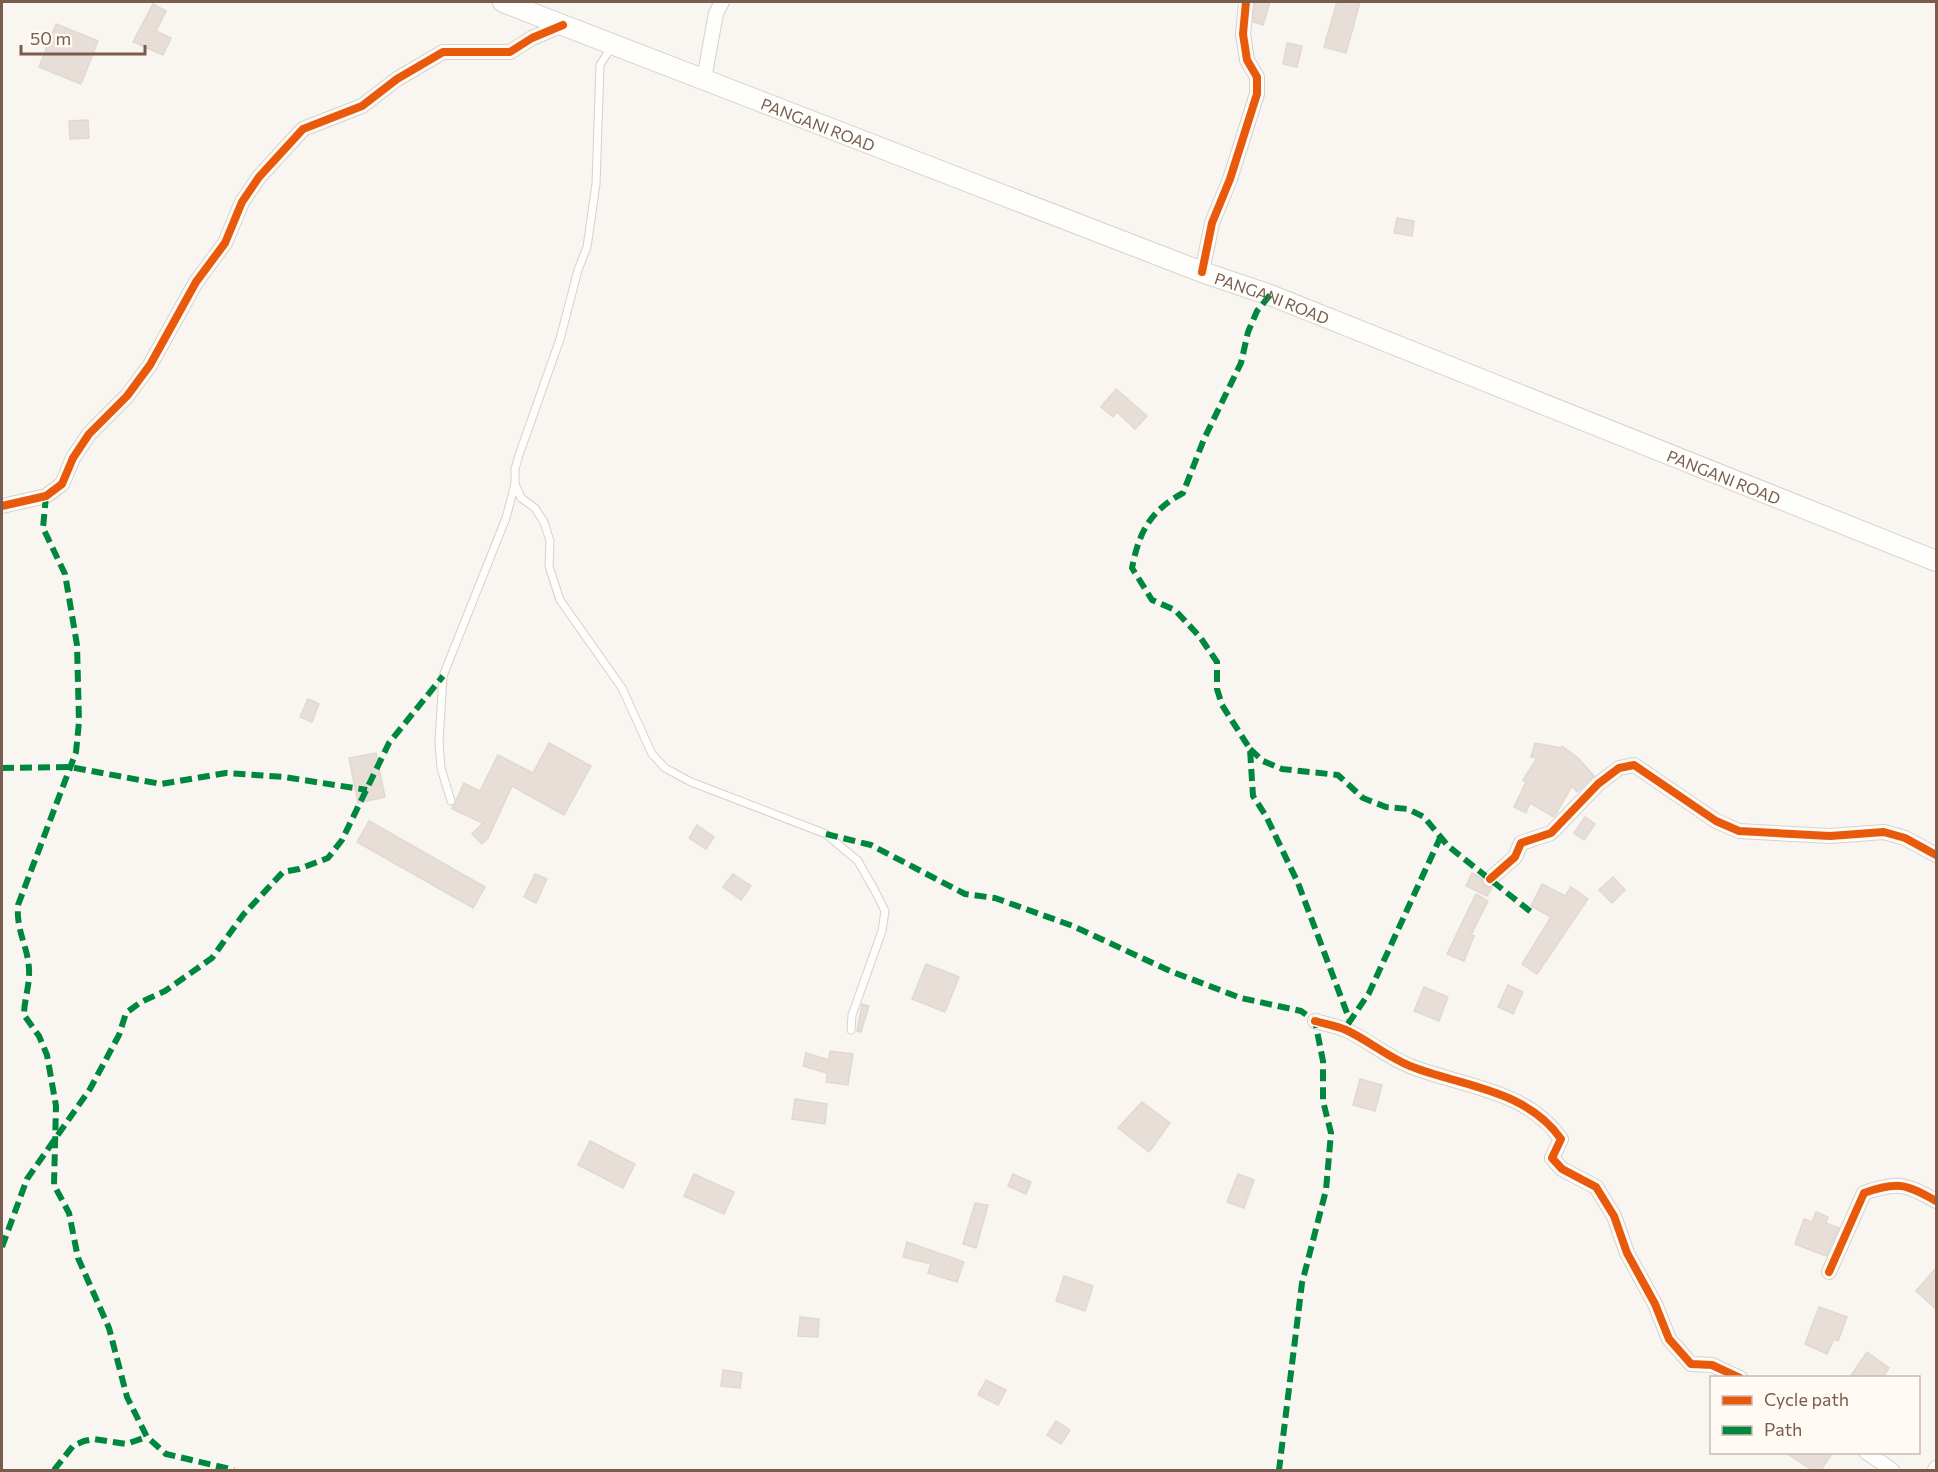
<svg xmlns="http://www.w3.org/2000/svg" width="1938" height="1472" font-family="Commissioner,sans-serif">
<style>
.building{fill:#e6ded7;stroke:#e2d8d2;stroke-width:1.5}
.lines{fill:none;stroke-linecap:round;stroke-linejoin:round}
.service-casing{stroke:#d7d1cb;stroke-width:9}
.minor-casing{stroke:#d7d1cb;stroke-width:16}
.secondary-casing{stroke:#d9d2cb;stroke-width:22}
.service{stroke:#fefefd;stroke-width:7}
.minor{stroke:#fefefd;stroke-width:14}
.secondary{stroke:#fefefd;stroke-width:20}
.quiet{stroke:#00873e;stroke-width:6;stroke-dasharray:12 6;stroke-linecap:butt}
.cycleway-casing{stroke:#fffaf3;stroke-width:11}
.cycleway{stroke:#e8590c;stroke-width:8}
.labels{text-anchor:middle;dominant-baseline:central;stroke-width:4.5;stroke-linejoin:round;paint-order:stroke}
.street-label{font-size:16px;fill:#7a5c4d;stroke:#fffaf3}
</style>
<rect width="100%" height="100%" fill="#f9f5f0"/>
<!-- building -->
<g class="building">
<path d="M1255,2H1270L1263,25L1253,22Z"/>
<path d="M1337,2H1360L1346,53L1324,47Z"/>
<path d="M153,4L166,11L156,31L171,38L163,55L133,42Z"/>
<path d="M56,24L98,41L81,84L39,67Z"/>
<path d="M1287,43L1302,46L1297,67L1283,64Z"/>
<path d="M88,120L89,138L70,139L69,121Z"/>
<path d="M1397,218L1414,221L1412,236L1394,233Z"/>
<path d="M1116,389L1147,416L1135,429L1117,412L1113,417L1101,407Z"/>
<path d="M308,699L319,704L312,722L300,717Z"/>
<path d="M549,743L591,766L564,815L512,786L488,838L482,844L472,834L483,823L452,809L464,783L480,791L498,755L533,773Z"/>
<path d="M1535,743L1561,748L1562,746L1578,758L1594,776L1577,792L1572,786L1554,817L1530,803L1526,813L1514,807L1526,782L1523,780L1537,758L1531,757Z"/>
<path d="M376,753L385,797L358,803L349,758Z"/>
<path d="M1585,817L1595,824L1584,840L1574,833Z"/>
<path d="M369,821L485,887L473,908L357,842Z"/>
<path d="M697,825L714,837L706,849L689,838Z"/>
<path d="M1472,873L1481,878L1484,885L1492,888L1487,896L1466,886Z"/>
<path d="M535,874L547,879L536,903L524,897Z"/>
<path d="M733,874L751,886L741,900L723,887Z"/>
<path d="M1613,877L1625,890L1612,903L1599,890Z"/>
<path d="M1542,884L1565,896L1571,887L1588,899L1537,974L1522,964L1551,917L1531,906Z"/>
<path d="M1476,894L1488,901L1471,935L1474,936L1464,961L1447,954Z"/>
<path d="M926,964L959,977L945,1012L912,999Z"/>
<path d="M1508,985L1523,992L1513,1014L1498,1007Z"/>
<path d="M1424,987L1448,997L1439,1021L1414,1011Z"/>
<path d="M862,1004L869,1006L861,1032L857,1031Z"/>
<path d="M830,1051L853,1054L848,1085L826,1082L827,1073L803,1066L806,1053L829,1060Z"/>
<path d="M1360,1079L1382,1085L1375,1111L1353,1105Z"/>
<path d="M795,1099L827,1104L825,1124L792,1119Z"/>
<path d="M1142,1102L1170,1123L1149,1152L1118,1128Z"/>
<path d="M590,1141L635,1164L623,1188L578,1165Z"/>
<path d="M694,1174L734,1192L724,1214L684,1196Z"/>
<path d="M1013,1174L1031,1182L1026,1194L1008,1186Z"/>
<path d="M1238,1174L1254,1180L1244,1208L1227,1202Z"/>
<path d="M975,1203L988,1205L976,1248L963,1244Z"/>
<path d="M1816,1212L1828,1217L1826,1223L1839,1228L1826,1256L1795,1244L1804,1219L1812,1222Z"/>
<path d="M907,1242L964,1262L957,1282L928,1273L931,1264L903,1257Z"/>
<path d="M1936,1268V1309L1916,1291Z"/>
<path d="M1064,1276L1093,1286L1085,1311L1056,1301Z"/>
<path d="M1819,1307L1847,1317L1838,1341L1834,1339L1827,1354L1805,1344Z"/>
<path d="M800,1317L819,1319L818,1337L798,1336Z"/>
<path d="M1867,1352L1889,1368L1883,1377H1850Z"/>
<path d="M723,1370L742,1373L740,1388L721,1386Z"/>
<path d="M986,1380L1006,1390L998,1405L978,1395Z"/>
<path d="M1056,1421L1070,1430L1061,1444L1047,1435Z"/>
<path d="M1785,1452H1833L1821,1470H1812Z"/>
</g>
<g class="lines">
<!-- service casing -->
<g class="service-casing">
<g id="service">
<path d="M612,46L600,65L596,184L587,247L578,270L560,339L519,455L515,469V484L521,498L535,508L544,522L550,541L549,566L560,600L622,688L652,754L665,768L691,782L826,834L858,861L875,891L885,911L882,931L852,1015L851,1030"/>
<path d="M451,801L441,768L439,743L443,676L506,518L515,484"/>
</g>
</g>
<!-- minor casing -->
<g class="minor-casing">
<g id="minor">
<path d="M704,79L716,13L722,2"/>
<path d="M1202,272L1212,223L1230,179L1257,94V77L1247,60L1243,34L1246,2"/>
<path d="M2,506L46,496L62,484L73,458L89,434L127,396L150,365L196,282L225,243L242,202L259,177L303,129L362,106L397,79L443,52H510L532,38L563,25"/>
<path d="M1490,879L1515,857L1521,843L1551,833L1598,784L1619,768L1634,765L1716,821L1739,831L1830,836L1884,832L1905,838L1936,855"/>
<path d="M1315,1021C1325,1024 1337,1026 1346,1030C1368,1040 1387,1057 1410,1066C1463,1087 1526,1089 1561,1139L1552,1158L1562,1169L1596,1187L1614,1216L1627,1253L1655,1304L1669,1339L1691,1364L1712,1365L1740,1378"/>
<path d="M1829,1272L1864,1193C1898,1181 1906,1184 1936,1201"/>
<path d="M1866,1452L1892,1470"/>
<path d="M1935,1470L1936,1468"/>
</g>
</g>
<!-- secondary casing -->
<g class="secondary-casing">
<g id="secondary">
<path id="s1" d="M503,2L1202,272L1270,295L1936,561"/>
</g>
</g>
<!-- service -->
<use href="#service" class="service"/>
<!-- minor -->
<use href="#minor" class="minor"/>
<!-- secondary -->
<use href="#secondary" class="secondary"/>
<!-- quiet -->
<g class="quiet">
<path d="M1270,295L1257,311L1248,332L1241,363L1204,439L1183,493C1150,511 1139,532 1132,568L1152,600L1175,610L1200,637L1217,662V689L1222,705L1250,749L1253,796L1266,816L1298,883L1350,1021"/>
<path d="M46,496L43,528L65,574L77,645L79,722L76,752L18,905C16,932 28,946 29,969C30,985 24,1000 24,1015L39,1036L47,1055L56,1106L54,1185L69,1213L78,1258L109,1328L127,1397L147,1437L166,1454L234,1470"/>
<path d="M1250,749L1263,761L1282,769L1338,775L1363,798L1386,807L1408,809L1424,817L1448,846L1531,912"/>
<path d="M2,768L70,767L161,784L226,773L284,777L367,790"/>
<path d="M826,834L871,845L965,894L995,898L1073,926L1170,971L1241,998L1301,1011L1315,1021L1323,1061V1101L1331,1133L1326,1190L1302,1283L1279,1470"/>
<path d="M1348,1024L1369,993L1440,838"/>
<path d="M2,1247L27,1179L90,1089L119,1035L126,1013L141,1002L165,991L212,958L243,915L283,872L299,869L328,858L342,840L389,743L443,676"/>
<path d="M54,1470L73,1446L84,1441L94,1439L126,1444L147,1437"/>
</g>
<!-- cycleway casing -->
<g class="cycleway-casing">
<g id="cycleway">
<path d="M1202,272L1212,223L1230,179L1257,94V77L1247,60L1243,34L1246,2"/>
<path d="M2,506L46,496L62,484L73,458L89,434L127,396L150,365L196,282L225,243L242,202L259,177L303,129L362,106L397,79L443,52H510L532,38L563,25"/>
<path d="M1490,879L1515,857L1521,843L1551,833L1598,784L1619,768L1634,765L1716,821L1739,831L1830,836L1884,832L1905,838L1936,855"/>
<path d="M1315,1021C1325,1024 1337,1026 1346,1030C1368,1040 1387,1057 1410,1066C1463,1087 1526,1089 1561,1139L1552,1158L1562,1169L1596,1187L1614,1216L1627,1253L1655,1304L1669,1339L1691,1364L1712,1365L1740,1378"/>
<path d="M1829,1272L1864,1193C1898,1181 1906,1184 1936,1201"/>
</g>
</g>
<!-- cycleway -->
<use href="#cycleway" class="cycleway"/>
</g>
<g class="labels">
<!-- street labels -->
<g class="street-label">
<text stroke="none"><textPath href="#s1" startOffset="338">PANGANI ROAD</textPath></text>
<text stroke="none"><textPath href="#s1" startOffset="824">PANGANI ROAD</textPath></text>
<text stroke="none"><textPath href="#s1" startOffset="1310">PANGANI ROAD</textPath></text>
</g>
</g>
<!-- border -->
<rect width="1938" height="1472" fill="none" stroke="#7a5c4d" stroke-width="6"/>
<!-- legend -->
<rect x="1710" y="1376" width="210" height="78" fill="#fffaf3" stroke="#cabbb1" stroke-width="1.5"/>
<rect x="1722" y="1396" width="30" height="9" fill="#e8590c" stroke="#cabbb1" stroke-width="1.5"/>
<text x="1764" y="1406" font-size="18" fill="#7a5c4d">Cycle path</text>
<rect x="1722" y="1426" width="30" height="9" fill="#00873e" stroke="#cabbb1" stroke-width="1.5"/>
<text x="1764" y="1436" font-size="18" fill="#7a5c4d">Path</text>
<!-- scale -->
<path d="M21 45v9h124v-9" fill="none" stroke="#7a5c4d" stroke-width="3"/>
<text x="30" y="45" font-size="18" fill="#7a5c4d" stroke="#fffaf3" stroke-width="4.5" paint-order="stroke">50 m</text>
</svg>
